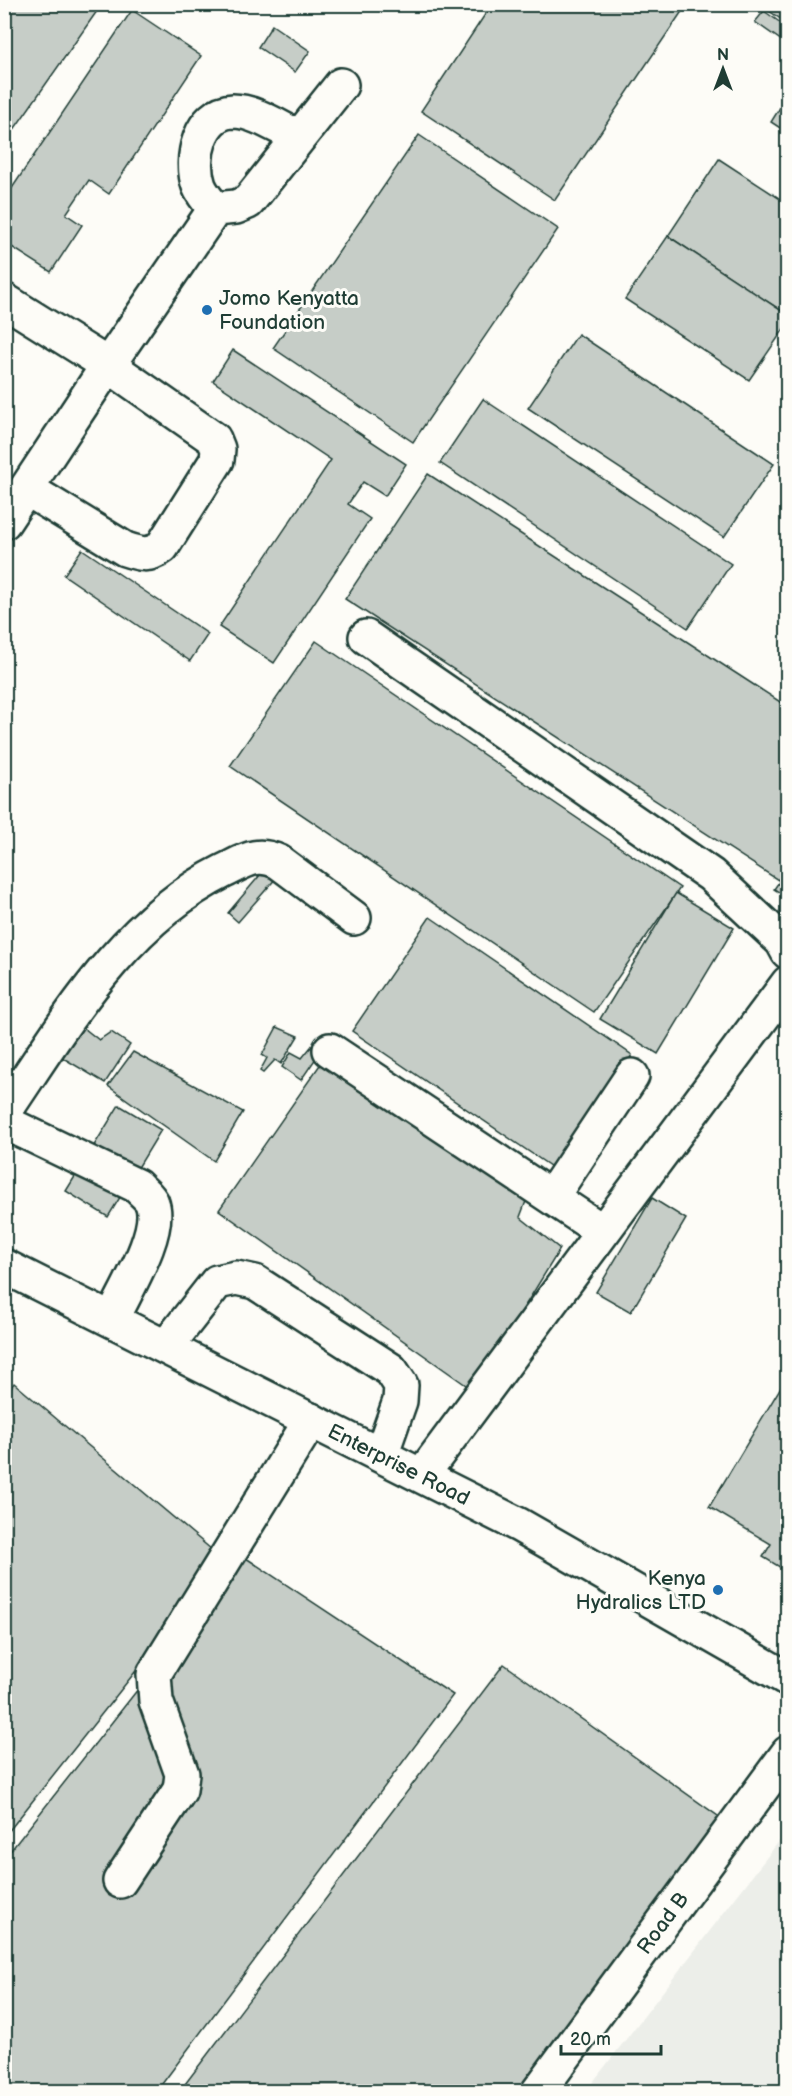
<svg xmlns="http://www.w3.org/2000/svg" width="792" height="2096" font-family="'Balsamiq Sans',sans-serif">
<style>
.built{fill:#eceee9}
.building{fill:#c6cdc7;stroke:#1f3d34;stroke-width:1.5}
.lines{fill:none;stroke-linecap:round;stroke-linejoin:round}
.minor-casing{stroke:#1f3d34;stroke-width:38}
.major-casing{stroke:#1f3d34;stroke-width:38}
.minor{stroke:#fdfcf7;stroke-width:33}
.major{stroke:#fdfcf7;stroke-width:33}
.poi-dot{fill:#1f6fb2;stroke:#fdfcf7;stroke-width:2}
.labels{text-anchor:middle;dominant-baseline:central;stroke-width:6;stroke-linejoin:round;paint-order:stroke}
.poi-label{font-size:21px;fill:#1f3d34;stroke:#fdfcf7;text-anchor:start}
.street-label{font-size:21px;fill:#1f3d34;stroke:#fdfcf7}
</style>
<rect width="100%" height="100%" fill="#fdfcf7"/>
<filter id="ink" filterUnits="userSpaceOnUse"><feTurbulence type="fractalNoise" baseFrequency=".0167" numOctaves="2"/><feDisplacementMap in="SourceGraphic" scale="12" xChannelSelector="R" yChannelSelector="G"/><feConvolveMatrix kernelMatrix="1 2 1 2 8 2 1 2 1" color-interpolation-filters="sRGB"/></filter>
<g filter="url(#ink)">
<!-- built -->
<path class="built" d="M787,1831V2091H586Z"/>
<!-- building -->
<g class="building">
<path d="M4,4H102L13,131L4,125Z"/>
<path d="M492,4H687L555,200L421,111Z"/>
<path d="M759,4H788V24Z"/>
<path d="M132,10L201,56L109,194L89,180L66,214L82,225L51,272L4,242V200Z"/>
<path d="M764,11L788,28L785,43L755,22Z"/>
<path d="M272,25L310,51L295,72L258,47Z"/>
<path d="M786,98L788,99V133L771,122Z"/>
<path d="M419,135L558,229L413,442L273,348Z"/>
<path d="M719,159L788,204V315L668,236Z"/>
<path d="M668,236L788,315V323L749,380L625,299Z"/>
<path d="M578,334L774,464L724,537L528,408Z"/>
<path d="M233,350L406,464L385,496L363,482L348,504L370,519L274,663L219,627L331,460L213,381Z"/>
<path d="M483,399L731,564L688,628L440,463Z"/>
<path d="M428,474L788,707V866L778,880L345,599Z"/>
<path d="M82,549L208,634L190,661L64,575Z"/>
<path d="M316,641L680,888L594,1012L230,766Z"/>
<path d="M266,868L277,877L238,922L228,913Z"/>
<path d="M788,869V898L774,889Z"/>
<path d="M676,893L734,928L658,1054L600,1019Z"/>
<path d="M430,917L632,1055L553,1168L352,1031Z"/>
<path d="M75,1021L99,1040L111,1032L130,1045L105,1083L53,1052Z"/>
<path d="M277,1027L298,1036L281,1064L275,1060L263,1073L260,1071L267,1058L262,1055Z"/>
<path d="M315,1042L323,1048L301,1080L282,1067L291,1052L302,1058Z"/>
<path d="M133,1052L243,1112L214,1161L108,1086Z"/>
<path d="M324,1059L528,1196L520,1217L560,1249L473,1390L219,1210Z"/>
<path d="M119,1105L161,1130L108,1217L66,1191Z"/>
<path d="M652,1198L686,1219L631,1312L596,1292Z"/>
<path d="M14,1383L224,1560L4,1837V1396Z"/>
<path d="M782,1385L788,1389V1572L763,1557L771,1544L709,1507Z"/>
<path d="M243,1556L453,1695L156,2092H4V1859Z"/>
<path d="M504,1664L732,1826L528,2092H179Z"/>
</g>
<g class="lines">
<!-- minor casing -->
<g class="minor-casing">
<g id="minor">
<path d="M215,209C209,202 202,194 199,186C189,159 200,112 233,111C255,111 279,128 299,137"/>
<path d="M4,300L108,365L214,439L218,449L217,460L162,547C149,557 140,554 125,549L27,489"/>
<path d="M4,522L108,365L215,209L236,207L248,202L341,85"/>
<path d="M366,637L711,875L782,941L788,952"/>
<path d="M330,1050L602,1231"/>
<path d="M4,1113C65,1023 123,921 224,871C245,861 256,851 279,862L354,918"/>
<path d="M4,1122L137,1186C141,1191 150,1197 152,1203C163,1232 124,1293 112,1320"/>
<path d="M552,1196L632,1076"/>
<path d="M166,1347L217,1282L236,1278L255,1282L391,1370L401,1385L400,1401L381,1455"/>
<path d="M422,1475L788,983"/>
<path d="M120,1881L180,1790L182,1774L156,1701L154,1674L311,1420"/>
<path id="s1" d="M538,2092L788,1753"/>
</g>
</g>
<!-- major casing -->
<g class="major-casing">
<g id="major">
<path id="s2" d="M4,1266L519,1525L788,1679"/>
</g>
</g>
<!-- minor -->
<use href="#minor" class="minor"/>
<!-- major -->
<use href="#major" class="major"/>
</g>
</g>
<!-- markers -->
<g class="poi-dot">
<circle cx="207" cy="310" r="6"/>
<circle cx="718" cy="1590" r="6"/>
</g>
<g class="labels">
<!-- poi labels -->
<g class="poi-label">
<text x="219" y="298">Jomo Kenyatta<tspan x="219" dy="24">Foundation</tspan></text>
<text x="706" y="1578" text-anchor="end">Kenya<tspan x="706" dy="24">Hydralics LTD</tspan></text>
</g>
<!-- street labels -->
<g class="street-label">
<text stroke="none"><textPath href="#s2" startOffset="442">Enterprise Road</textPath></text>
<text stroke="none"><textPath href="#s1" startOffset="210">Road B</textPath></text>
</g>
</g>
<!-- margin -->
<rect width="792" height="2096" fill="none" stroke="#fdfcf7" stroke-width="24"/>
<rect x="12" y="12" width="768" height="2072" fill="none" stroke="#1f3d34" stroke-width="2" filter="url(#ink)"/>
<!-- north arrow -->
<g transform="translate(723 69)" stroke="#fdfcf7" stroke-width="4.5" paint-order="stroke">
<path d="M0-4.5L10 22L0 15L-10 22Z" fill="#1f3d34"/>
<text y="-9" font-size="16" font-weight="bold" text-anchor="middle" fill="#1f3d34">N</text>
</g>
<!-- scale -->
<path d="M561 2045v9h100v-9" fill="none" stroke="#1f3d34" stroke-width="3"/>
<text x="570" y="2045" font-size="18" fill="#1f3d34" stroke="#fdfcf7" stroke-width="4.5" paint-order="stroke">20 m</text>
</svg>
